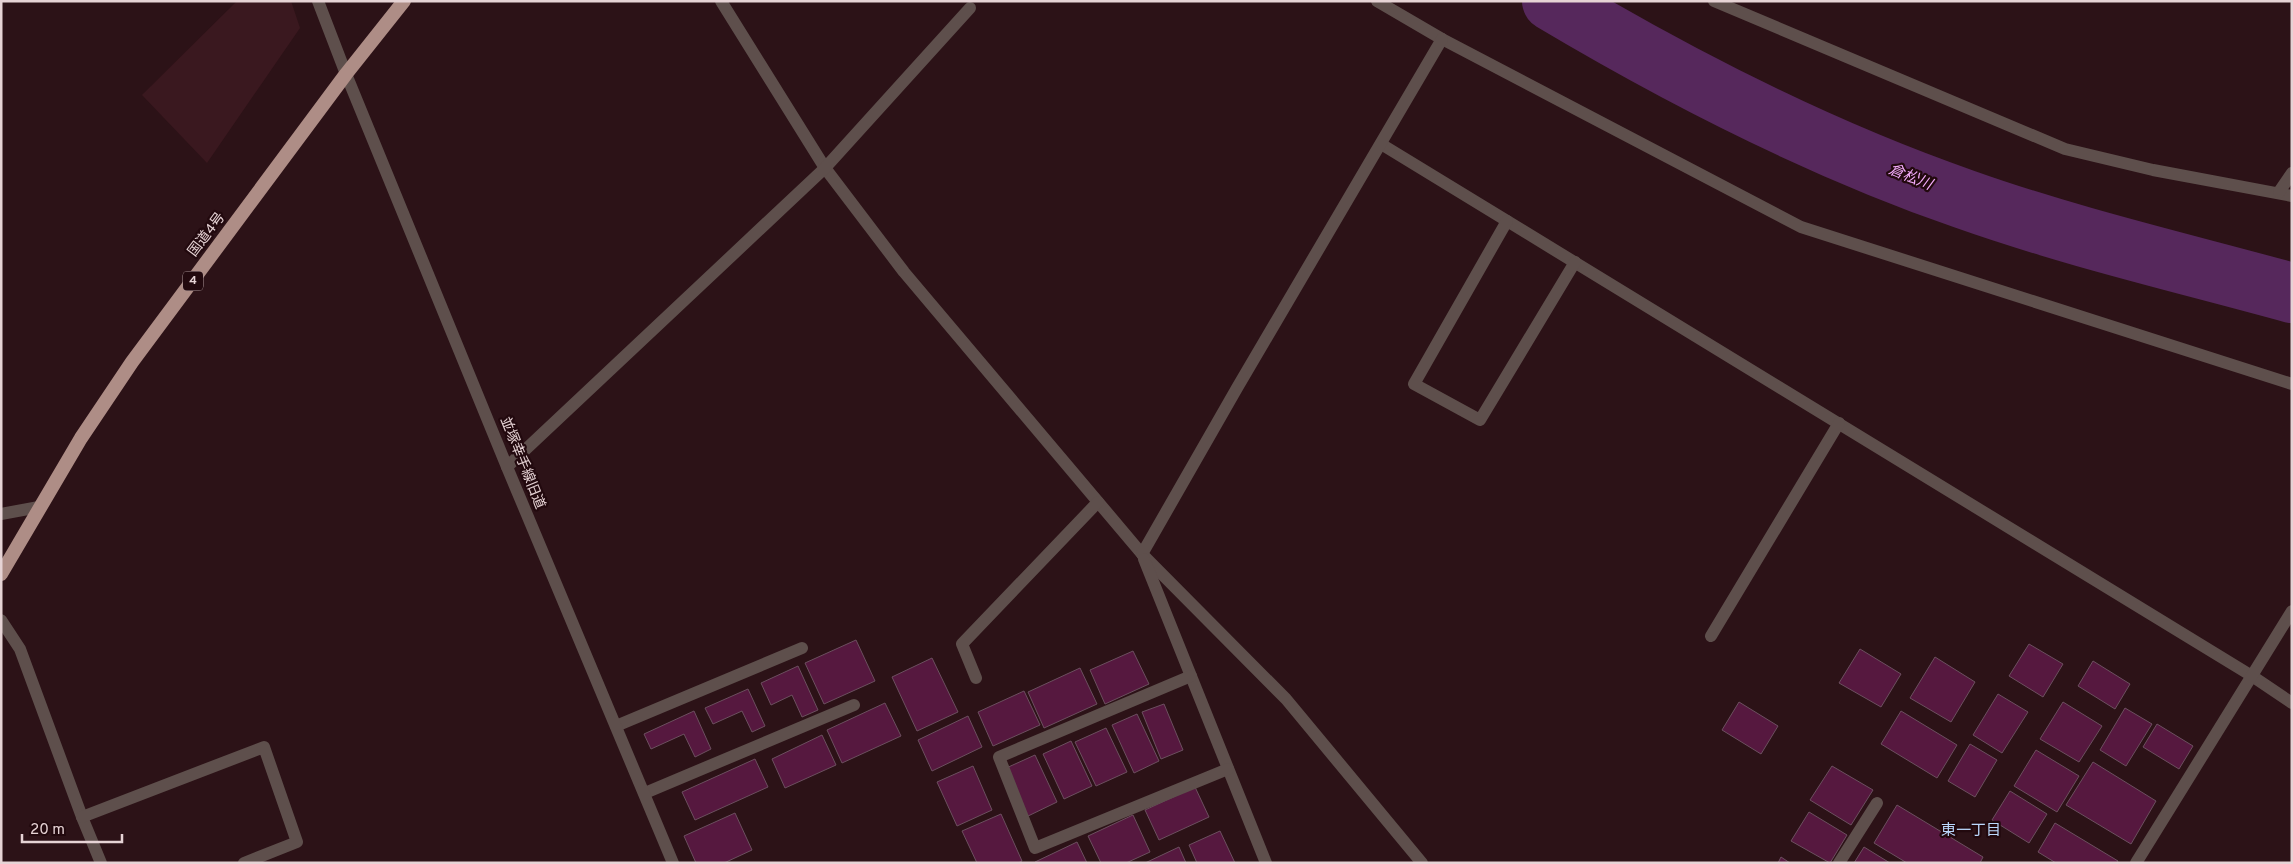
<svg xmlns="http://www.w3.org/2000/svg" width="2293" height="864" font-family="Overpass,'Noto Sans JP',sans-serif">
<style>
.built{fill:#3a181f}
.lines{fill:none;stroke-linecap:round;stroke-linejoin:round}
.river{stroke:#56285c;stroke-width:60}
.building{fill:#56183f;stroke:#6c4f5f}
.minor{stroke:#5e4f4c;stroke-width:12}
.tertiary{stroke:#5e4f4c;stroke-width:12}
.trunk{stroke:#ae8d86;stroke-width:14}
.labels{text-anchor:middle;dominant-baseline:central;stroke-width:4.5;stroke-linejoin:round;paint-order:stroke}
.shield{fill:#22090e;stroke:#ab9699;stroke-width:1}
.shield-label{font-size:12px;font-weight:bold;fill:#e6d3d5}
.street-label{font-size:14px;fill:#e6d3d5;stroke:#22090e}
.water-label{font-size:15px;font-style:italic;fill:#f2abfa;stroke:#22090e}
.neighbourhood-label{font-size:15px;fill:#bbd8fd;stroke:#22090e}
</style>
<rect width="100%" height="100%" fill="#2c1217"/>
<!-- built -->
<path class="built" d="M237,1H291L300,28L207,163L142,95Z"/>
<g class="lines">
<!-- river -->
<path class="river" d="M1552,1C1683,79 1820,149 1964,199C2071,237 2183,263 2292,293"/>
</g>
<!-- building -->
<g class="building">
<path d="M856,640L875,681L824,704L805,663Z"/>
<path d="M2029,644L2063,664L2043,697L2009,676Z"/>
<path d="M1860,649L1901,674L1881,707L1839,683Z"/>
<path d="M1133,651L1149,684L1105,704L1090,670Z"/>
<path d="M1935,657L1975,682L1951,722L1910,698Z"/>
<path d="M932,658L958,712L917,731L892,677Z"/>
<path d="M2093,661L2130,684L2115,709L2078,686Z"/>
<path d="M798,666L818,710L802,717L792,695L771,705L761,683Z"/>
<path d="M1080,668L1097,704L1044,728L1028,692Z"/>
<path d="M748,689L765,726L752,732L742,711L713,724L705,708Z"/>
<path d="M1024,691L1040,725L993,746L978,712Z"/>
<path d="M1998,694L2028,712L2002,753L1973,735Z"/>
<path d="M1739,702L1778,726L1761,754L1722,730Z"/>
<path d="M2063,702L2102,726L2079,762L2040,739Z"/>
<path d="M885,703L901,736L842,763L827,730Z"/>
<path d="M1164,704L1183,750L1161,759L1142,712Z"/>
<path d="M2125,708L2152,724L2126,766L2100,750Z"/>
<path d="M694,711L711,749L695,757L684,734L651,749L644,734Z"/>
<path d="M1901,711L1957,745L1937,778L1881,744Z"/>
<path d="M1137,714L1159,761L1134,773L1112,725Z"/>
<path d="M968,716L982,747L932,771L918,740Z"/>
<path d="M2157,724L2193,746L2179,769L2143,747Z"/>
<path d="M1106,728L1127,772L1096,786L1075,742Z"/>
<path d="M822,735L836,765L785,788L772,759Z"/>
<path d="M1071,741L1092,786L1064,799L1043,754Z"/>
<path d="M1970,744L1997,760L1975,797L1948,781Z"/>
<path d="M2036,750L2079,776L2057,812L2014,786Z"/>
<path d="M1035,755L1057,802L1026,817L1004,769Z"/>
<path d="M755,759L768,787L695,820L682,792Z"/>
<path d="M2093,762L2156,801L2131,844L2066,805Z"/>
<path d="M973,766L992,810L957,826L937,782Z"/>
<path d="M1832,766L1873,790L1851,825L1810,800Z"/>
<path d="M1195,787L1209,817L1159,840L1145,810Z"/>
<path d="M2010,791L2047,814L2029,843L1992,820Z"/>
<path d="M1897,805L1983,857L1980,863H1907L1874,843Z"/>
<path d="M1809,812L1847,835L1830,863L1791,841Z"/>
<path d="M735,813L752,850L724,863H696L684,836Z"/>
<path d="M1001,814L1022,861L1018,863H977L962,831Z"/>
<path d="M1133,815L1150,852L1126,863H1101L1088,836Z"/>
<path d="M2055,823L2118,861L2117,863H2056L2038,852Z"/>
<path d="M1220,831L1235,863H1197L1189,845Z"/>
<path d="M1077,842L1087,863H1035V862Z"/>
<path d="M1179,847L1186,863H1145Z"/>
<path d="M1864,847L1890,863H1854Z"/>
<path d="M1781,857L1790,863H1778Z"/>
</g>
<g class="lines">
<!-- minor -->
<g class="minor">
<path d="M318,1L346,74"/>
<path d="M721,1L825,168L904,272L1142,554L1286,699L1422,863"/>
<path d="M1377,1L1442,39L1801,227L2292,384"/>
<path d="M1714,1L2065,149L2153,170L2292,196"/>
<path d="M1381,144L2252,676L2292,703"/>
<path d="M2279,192L2292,173"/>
<path d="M1507,221L1414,384L1480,420L1575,262"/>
<path d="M507,467L825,168L970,8"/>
<path d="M1142,554L1237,388L1442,39"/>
<path d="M1144,559L1266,863"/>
<path d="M1,620L20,649L82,817L101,863"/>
<path d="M1711,636L1839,423"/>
<path d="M1191,676L999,757L1035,848L1228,769"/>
<path d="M976,678L962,644L1098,502"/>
<path d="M616,726L802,648"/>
<path d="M645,793L854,705"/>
<path d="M82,817L264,747L297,842L244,863"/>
<path d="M1839,863L1877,803"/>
<path d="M2136,863L2292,611"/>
</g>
<!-- tertiary -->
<g class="tertiary">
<path d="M346,74L507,467L673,863"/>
<path d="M1,514L39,507"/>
</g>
<!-- trunk -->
<path class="trunk" d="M1,574L81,438L132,362L346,74L404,1"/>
</g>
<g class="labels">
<!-- shield labels -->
<rect class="shield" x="183" y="271.5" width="20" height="19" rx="4"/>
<g class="shield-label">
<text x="193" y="281">4</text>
</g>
<!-- street labels -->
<g class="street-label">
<text transform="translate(207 235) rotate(-53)">国道4号</text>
<text transform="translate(522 463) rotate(68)">並塚幸手線旧道</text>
</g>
<!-- water labels -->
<g class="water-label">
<text transform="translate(1910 178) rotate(22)">倉松川</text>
</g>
<!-- neighbourhood labels -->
<g class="neighbourhood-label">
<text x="1971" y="831">東一丁目</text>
</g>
</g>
<!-- border -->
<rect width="2293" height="864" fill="none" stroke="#e6d3d5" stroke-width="5"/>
<!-- scale -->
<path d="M22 834v8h100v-8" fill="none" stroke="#e6d3d5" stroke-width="2.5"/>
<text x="30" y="834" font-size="15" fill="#e6d3d5" stroke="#22090e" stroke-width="4" paint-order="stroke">20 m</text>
</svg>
